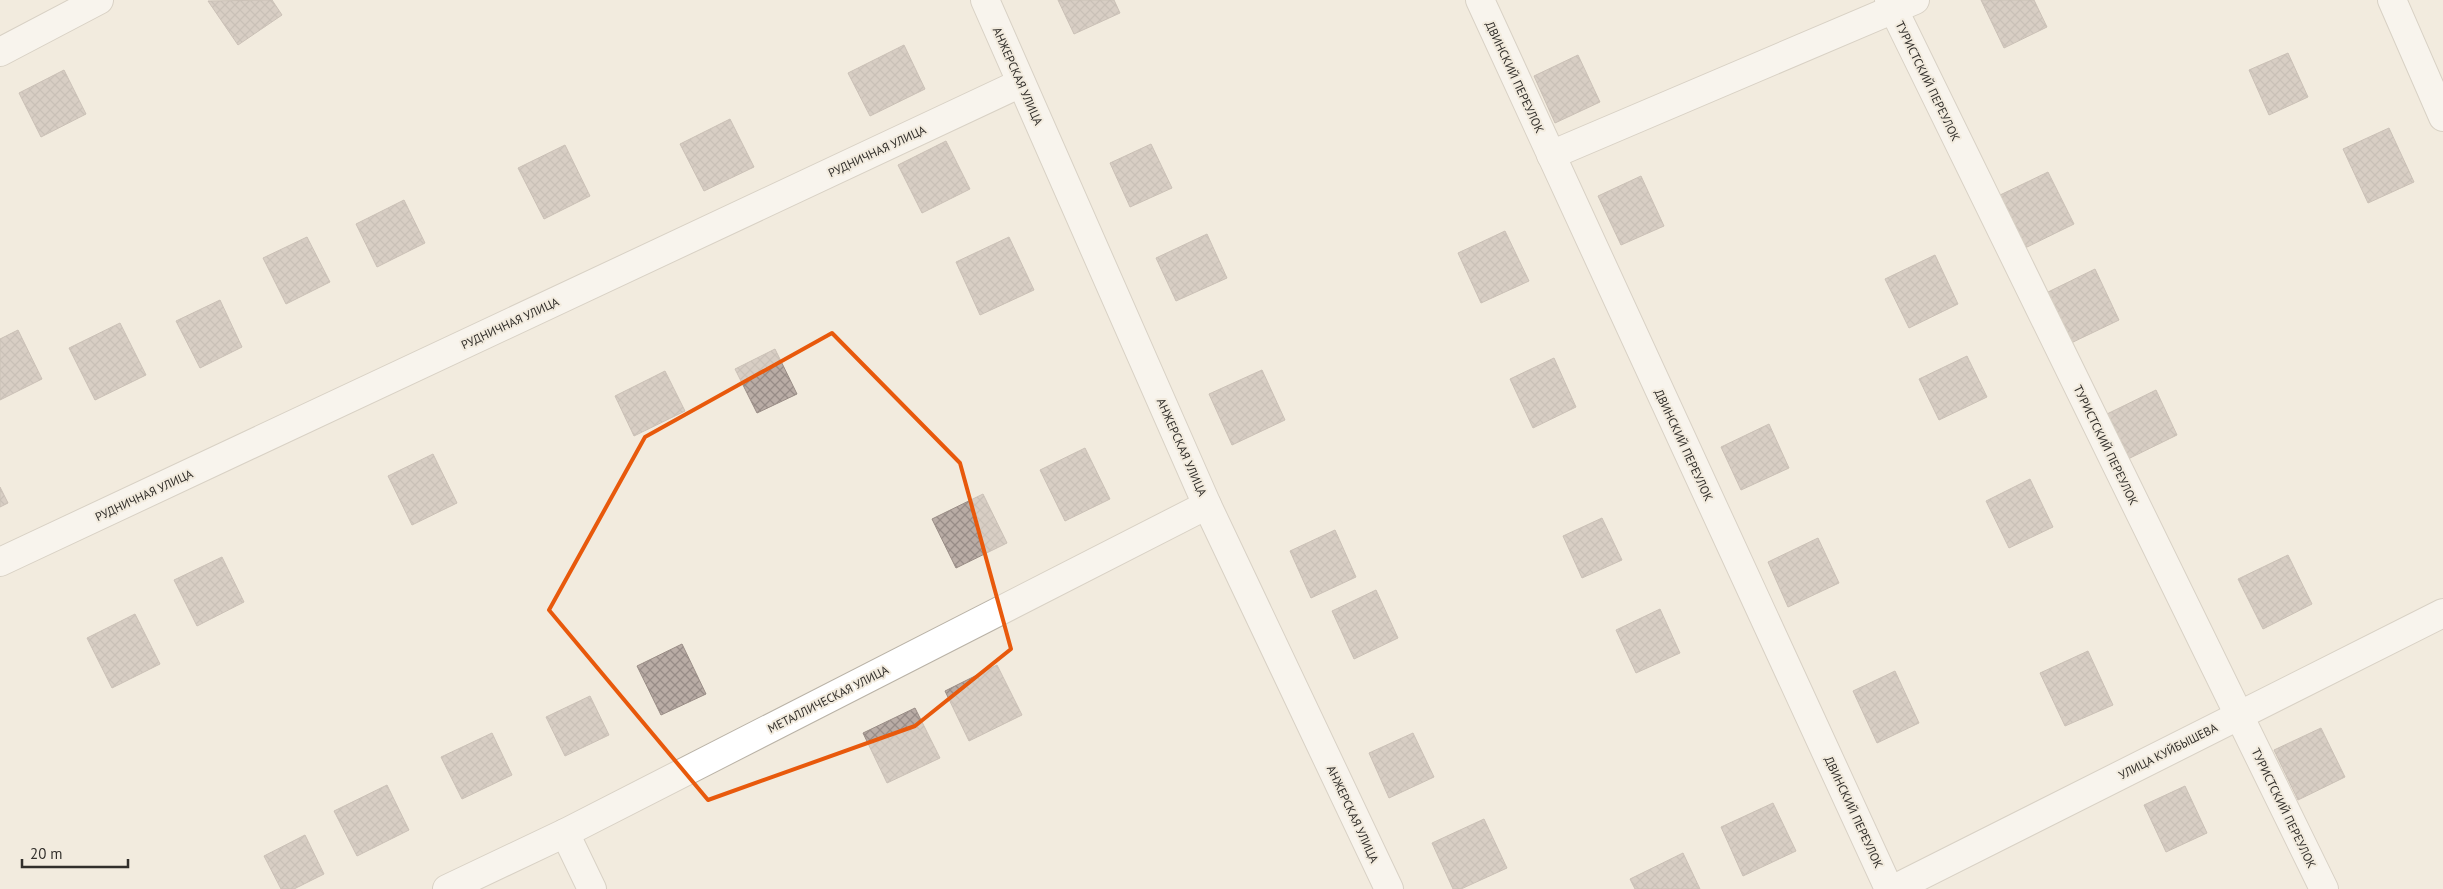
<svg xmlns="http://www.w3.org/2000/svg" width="2443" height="889" font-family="'PT Sans',sans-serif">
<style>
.building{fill:url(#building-cross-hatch);stroke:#9a8d86}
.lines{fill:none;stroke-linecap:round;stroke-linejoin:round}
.street-casing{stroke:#b9b2a6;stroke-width:30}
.street{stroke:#fff;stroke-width:28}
.marked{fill:none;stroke:#e8590c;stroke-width:4;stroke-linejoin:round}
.labels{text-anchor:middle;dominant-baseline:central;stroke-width:4;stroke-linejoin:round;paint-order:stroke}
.street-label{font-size:12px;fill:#322f2b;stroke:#f2ebde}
</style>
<defs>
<pattern id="building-cross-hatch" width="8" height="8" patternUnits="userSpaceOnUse" patternTransform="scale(1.25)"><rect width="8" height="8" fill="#b9aca5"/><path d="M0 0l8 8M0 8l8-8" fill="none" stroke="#978c87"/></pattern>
</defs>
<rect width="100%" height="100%" fill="#f2ebde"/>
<!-- building -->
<g class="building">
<path d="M272,0L282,15L238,45L208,1Z"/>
<path d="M1058,0H1114L1120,13L1074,34Z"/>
<path d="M1981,0H2034L2047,27L2004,48Z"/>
<path d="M904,45L925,89L870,116L848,73Z"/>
<path d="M2288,53L2308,97L2269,115L2249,70Z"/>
<path d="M1578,55L1600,102L1555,123L1534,76Z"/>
<path d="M64,70L86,114L41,137L19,93Z"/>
<path d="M730,119L754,167L704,191L680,144Z"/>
<path d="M2389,128L2414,182L2368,203L2343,149Z"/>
<path d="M946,141L970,189L922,213L898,165Z"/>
<path d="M1151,144L1172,188L1130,207L1110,163Z"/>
<path d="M565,145L590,196L544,219L518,168Z"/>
<path d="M2048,172L2074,224L2023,249L1998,196Z"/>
<path d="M1641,176L1664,226L1621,245L1598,196Z"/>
<path d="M404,200L425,243L377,267L356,224Z"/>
<path d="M1505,231L1529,281L1481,303L1458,253Z"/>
<path d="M1207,234L1227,278L1176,301L1156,258Z"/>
<path d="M307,237L330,282L286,304L263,258Z"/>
<path d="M1009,237L1034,290L980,315L956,262Z"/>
<path d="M1935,255L1958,304L1909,328L1885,279Z"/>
<path d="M2095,269L2119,320L2069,344L2044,294Z"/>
<path d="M220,300L242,347L200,368L176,321Z"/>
<path d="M120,323L146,375L95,400L69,348Z"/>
<path d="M18,330L42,379L0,400V339Z"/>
<path d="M775,349L797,394L757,413L735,369Z"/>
<path d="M1967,356L1987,397L1939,420L1919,379Z"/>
<path d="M1554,358L1576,407L1533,428L1510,379Z"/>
<path d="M1262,370L1285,420L1232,445L1209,394Z"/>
<path d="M665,371L685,411L634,436L615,396Z"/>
<path d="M2156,390L2177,435L2128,459L2107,414Z"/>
<path d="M1769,424L1789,468L1741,490L1721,447Z"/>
<path d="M1085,448L1110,499L1065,521L1040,470Z"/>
<path d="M433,454L457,503L412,525L388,476Z"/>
<path d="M2030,479L2053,527L2009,548L1986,501Z"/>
<path d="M0,487L8,503L0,507Z"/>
<path d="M983,494L1007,543L956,568L932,519Z"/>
<path d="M1602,518L1622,560L1582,578L1563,536Z"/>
<path d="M1335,530L1356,577L1311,598L1290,551Z"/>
<path d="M1818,538L1839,583L1788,607L1768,562Z"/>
<path d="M2288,555L2312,604L2263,629L2238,579Z"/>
<path d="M222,557L244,602L197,626L174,580Z"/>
<path d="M1376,590L1398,638L1354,659L1332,611Z"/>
<path d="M1660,609L1680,653L1636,673L1616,630Z"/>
<path d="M135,614L160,664L112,688L87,638Z"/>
<path d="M682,644L706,694L661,715L637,666Z"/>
<path d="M2088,651L2113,705L2065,726L2040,673Z"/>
<path d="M997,665L1022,715L969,741L945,691Z"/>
<path d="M1895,671L1919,723L1877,743L1853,691Z"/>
<path d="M590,696L609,735L565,756L546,717Z"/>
<path d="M915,708L940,758L887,783L863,733Z"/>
<path d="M2321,728L2345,777L2298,800L2274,750Z"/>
<path d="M492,733L512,775L462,799L441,757Z"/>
<path d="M1413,733L1434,777L1389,798L1369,753Z"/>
<path d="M387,785L409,830L357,856L334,811Z"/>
<path d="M2185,786L2207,833L2166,852L2144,805Z"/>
<path d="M1773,803L1796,851L1743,876L1721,827Z"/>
<path d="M1484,819L1507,868L1461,889H1453L1432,843Z"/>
<path d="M305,835L324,874L294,889H281L264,856Z"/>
<path d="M1683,853L1700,889H1635L1630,879Z"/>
</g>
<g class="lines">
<!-- street casing -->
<g class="street-casing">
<g id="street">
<path d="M985,0L1207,505L1389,889"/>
<path d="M1480,0L1889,889"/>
<path d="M1889,0L2324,889"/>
<path d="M2392,0L2443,117"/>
<path d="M0,52L99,0"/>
<path d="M1551,155L1915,0"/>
<path d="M0,562L1021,83"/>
<path d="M565,833L592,889"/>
<path d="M447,889L565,833L1207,505"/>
<path d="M1894,889L2443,613"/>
</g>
</g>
<!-- street -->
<use href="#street" class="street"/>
</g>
<!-- marked area -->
<path d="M0 0H2443V889H0ZM832,333L960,463L1011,649L915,726L708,800L549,610L645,437Z" fill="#f2ebde" fill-opacity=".55" fill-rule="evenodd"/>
<path class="marked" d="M832,333L960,463L1011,649L915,726L708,800L549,610L645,437Z"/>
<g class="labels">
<!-- street labels -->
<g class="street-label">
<text transform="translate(1018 76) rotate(66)">АНЖЕРСКАЯ УЛИЦА</text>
<text transform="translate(1515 77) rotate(65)">ДВИНСКИЙ ПЕРЕУЛОК</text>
<text transform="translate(1928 81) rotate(64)">ТУРИСТСКИЙ ПЕРЕУЛОК</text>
<text transform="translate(877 151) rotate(-25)">РУДНИЧНАЯ УЛИЦА</text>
<text transform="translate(510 323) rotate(-25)">РУДНИЧНАЯ УЛИЦА</text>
<text transform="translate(1684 445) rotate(65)">ДВИНСКИЙ ПЕРЕУЛОК</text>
<text transform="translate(2106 445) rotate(64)">ТУРИСТСКИЙ ПЕРЕУЛОК</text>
<text transform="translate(1182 447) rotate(66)">АНЖЕРСКАЯ УЛИЦА</text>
<text transform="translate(144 495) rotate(-25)">РУДНИЧНАЯ УЛИЦА</text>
<text transform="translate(828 699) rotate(-27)">МЕТАЛЛИЧЕСКАЯ УЛИЦА</text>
<text transform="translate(2168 751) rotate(-27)">УЛИЦА КУЙБЫШЕВА</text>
<text transform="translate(2284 808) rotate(64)">ТУРИСТСКИЙ ПЕРЕУЛОК</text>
<text transform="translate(1854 812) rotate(65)">ДВИНСКИЙ ПЕРЕУЛОК</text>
<text transform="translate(1353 814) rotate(65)">АНЖЕРСКАЯ УЛИЦА</text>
</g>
</g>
<!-- scale -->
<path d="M22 859v8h106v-8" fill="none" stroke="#322f2b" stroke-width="2.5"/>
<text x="30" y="859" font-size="15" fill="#322f2b" stroke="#f2ebde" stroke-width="4" paint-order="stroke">20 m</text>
</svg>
